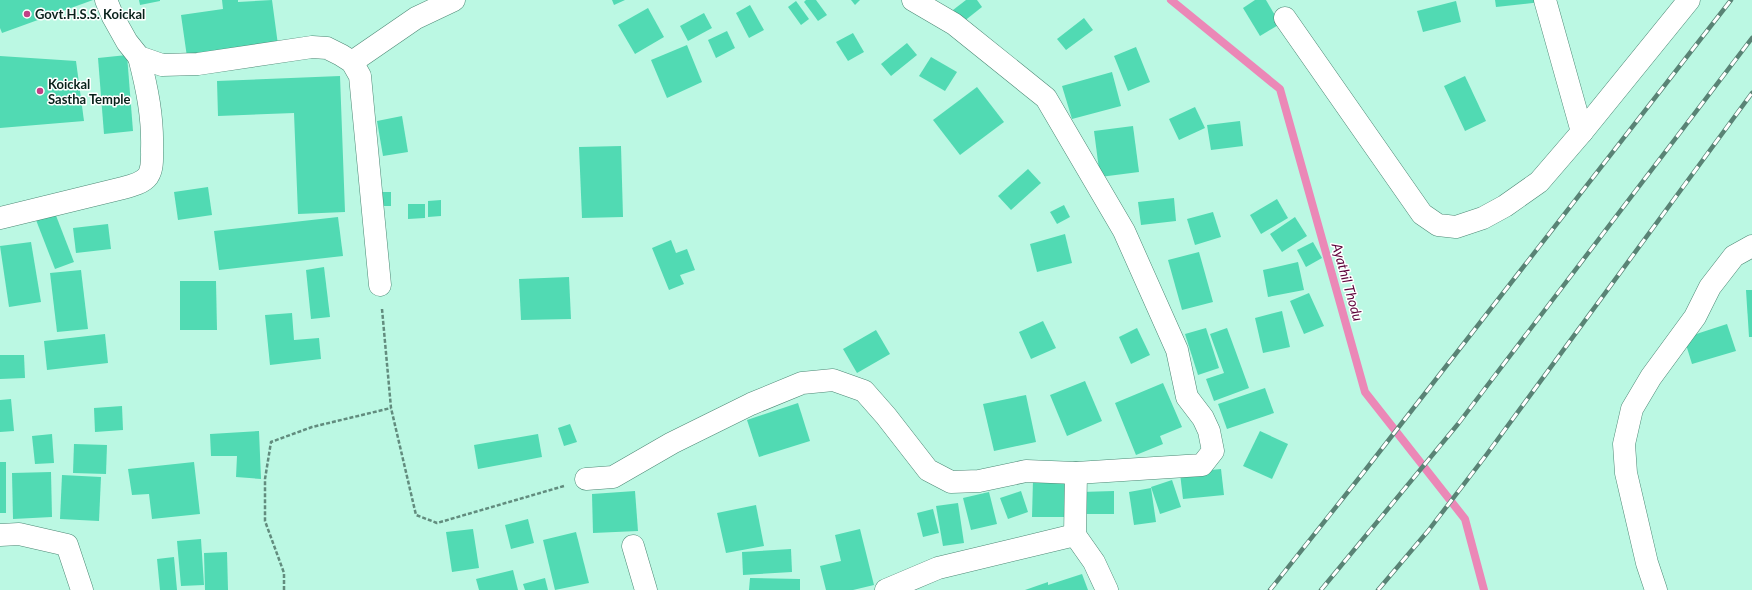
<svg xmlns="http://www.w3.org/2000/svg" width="1752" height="590" font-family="Lato,sans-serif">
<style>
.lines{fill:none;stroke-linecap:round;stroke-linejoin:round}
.stream{stroke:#eb88b7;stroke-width:8}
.building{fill:#51dab3}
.minor-casing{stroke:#4d8875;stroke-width:23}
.path{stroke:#628c7e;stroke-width:2.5;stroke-dasharray:4 2;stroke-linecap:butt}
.minor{stroke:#fff;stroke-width:22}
.rail-casing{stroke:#598375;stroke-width:4.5}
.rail{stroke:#fff;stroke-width:3;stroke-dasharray:9;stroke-linecap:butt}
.poi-dot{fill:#c23f86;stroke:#fff;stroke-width:1.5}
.labels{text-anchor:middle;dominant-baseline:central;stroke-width:3;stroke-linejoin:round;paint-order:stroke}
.poi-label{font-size:13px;font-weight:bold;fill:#09221b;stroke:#fff;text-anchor:start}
.water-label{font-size:14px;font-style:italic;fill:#5e033b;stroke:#fff}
</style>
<rect width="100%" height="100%" fill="#bbf8e3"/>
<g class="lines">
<!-- stream -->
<path class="stream" d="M1171,0L1280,89L1365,392L1465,519L1484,590"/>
</g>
<!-- building -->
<g class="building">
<path d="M0,0H93L2,33L0,28Z"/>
<path d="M139,0H160V1L140,5Z"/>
<path d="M222,0H238V2L272,0L278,45L187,57L181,15L223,9Z"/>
<path d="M612,0H625L614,5Z"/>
<path d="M806,0H816L827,15L818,21L804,2Z"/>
<path d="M851,0H860L855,5Z"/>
<path d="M966,0H977L982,7L963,22L953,10Z"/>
<path d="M1255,0H1266L1280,24L1260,36L1243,8Z"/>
<path d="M1495,0H1541V2L1496,7Z"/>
<path d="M796,1L809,19L801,25L788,7Z"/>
<path d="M1456,1L1461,22L1423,32L1417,11Z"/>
<path d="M750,5L764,30L749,38L736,13Z"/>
<path d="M648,8L664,37L635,54L618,25Z"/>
<path d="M704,13L712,28L688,41L680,26Z"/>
<path d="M1084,18L1093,30L1066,50L1057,39Z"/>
<path d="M727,31L735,48L716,58L708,40Z"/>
<path d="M853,33L864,52L848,61L836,42Z"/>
<path d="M907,43L917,55L891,76L881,64Z"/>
<path d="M687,45L702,82L667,98L651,60Z"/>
<path d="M1136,47L1150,82L1128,91L1114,56Z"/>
<path d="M127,55L133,131L104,134L98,58Z"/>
<path d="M0,56L76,61L84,121L0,128Z"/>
<path d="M931,57L957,72L945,91L919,76Z"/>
<path d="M1112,72L1121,106L1072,119L1062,86Z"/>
<path d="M340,76L345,212L298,214L294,113L218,116L217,81Z"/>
<path d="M1465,76L1486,121L1465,131L1444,86Z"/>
<path d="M977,87L1004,122L960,155L933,120Z"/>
<path d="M1195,107L1205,128L1179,140L1169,119Z"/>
<path d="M402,116L408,152L383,156L377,121Z"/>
<path d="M1240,121L1243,146L1211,150L1207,125Z"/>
<path d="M1133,126L1139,172L1100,177L1094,131Z"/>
<path d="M621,146L623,217L582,218L579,147Z"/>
<path d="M1028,169L1041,183L1011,210L998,196Z"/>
<path d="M208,187L212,215L178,220L174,192Z"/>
<rect x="379" y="192" width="12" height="14"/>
<path d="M1174,198L1176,221L1141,225L1138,202Z"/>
<path d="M1277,199L1288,218L1261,234L1250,215Z"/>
<path d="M441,200V216L428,217V201Z"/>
<path d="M408,204H425V218L408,219Z"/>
<path d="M1064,205L1070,217L1057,224L1050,212Z"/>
<path d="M1213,212L1221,237L1195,245L1187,219Z"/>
<path d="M55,213L74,262L55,269L36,220Z"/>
<path d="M338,217L343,256L219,270L214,231Z"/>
<path d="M1295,217L1307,236L1282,252L1270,234Z"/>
<path d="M108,224L111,249L76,253L73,228Z"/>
<path d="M1065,234L1072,263L1037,272L1030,244Z"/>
<path d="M671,240L676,253L687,249L695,270L680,275L684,284L669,290L652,248Z"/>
<path d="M31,242L41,302L9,307L0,246Z"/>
<path d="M1313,242L1322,258L1306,267L1297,250Z"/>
<path d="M1199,252L1213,302L1182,310L1168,260Z"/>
<path d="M1298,262L1304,290L1268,297L1263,270Z"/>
<path d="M324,267L330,317L311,319L306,270Z"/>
<path d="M81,270L88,329L57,332L50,273Z"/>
<path d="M569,277L571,319L521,320L519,279Z"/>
<path d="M180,281H216L217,330H180Z"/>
<path d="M1746,290H1752V337H1749Z"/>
<path d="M1309,293L1324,326L1304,334L1290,301Z"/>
<path d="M1282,311L1290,347L1263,353L1255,318Z"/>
<path d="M292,313L294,340L319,338L321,359L270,365L265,315Z"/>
<path d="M1043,321L1056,348L1031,359L1019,332Z"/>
<path d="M1727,324L1736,351L1692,364L1684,338Z"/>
<path d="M1137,328L1150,355L1131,364L1119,337Z"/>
<path d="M1206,328L1219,368L1198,375L1185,334Z"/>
<path d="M1227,328L1249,388L1214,401L1206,379L1224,373L1210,334Z"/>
<path d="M876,330L890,354L857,373L843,349Z"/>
<path d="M105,334L108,363L47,370L44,341Z"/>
<path d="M0,355H24L25,378L0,379Z"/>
<path d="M1085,381L1102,421L1067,436L1050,395Z"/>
<path d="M1163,383L1182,427L1160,436L1163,444L1136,455L1115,403Z"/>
<path d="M1265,388L1274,413L1227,429L1218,404Z"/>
<path d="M1026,395L1036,442L994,451L983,404Z"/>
<path d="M11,399L14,431L0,432V400Z"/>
<path d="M798,403L810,441L759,457L747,420Z"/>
<path d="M122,406L123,430L95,432L94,408Z"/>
<path d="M570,424L577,442L564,446L558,428Z"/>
<path d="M259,431L261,479L236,477L237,456H211L210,434Z"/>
<path d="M1260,431L1288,444L1272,479L1243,466Z"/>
<path d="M52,434L54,463L35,464L32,436Z"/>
<path d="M538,434L542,457L478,469L474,445Z"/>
<path d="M74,444L107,445L106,474L73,473Z"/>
<rect x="0" y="462" width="6" height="51"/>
<path d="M194,462L200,514L152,519L149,494L132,495L128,469Z"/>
<path d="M1221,469L1224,495L1183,499L1180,473Z"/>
<path d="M51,472L52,517L13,519L12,473Z"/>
<path d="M62,475L101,477L99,521L60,519Z"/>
<path d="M1033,480L1066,481L1065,517H1032Z"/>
<path d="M1172,480L1181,507L1160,514L1151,487Z"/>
<path d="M1151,488L1156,522L1134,525L1129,492Z"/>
<path d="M635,491L638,531L593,533L592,494Z"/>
<path d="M1021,491L1028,512L1008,519L1000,498Z"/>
<path d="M1114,491V514H1081V492Z"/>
<path d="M989,492L997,524L971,530L963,498Z"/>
<path d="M958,503L964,543L943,546L936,506Z"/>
<path d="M756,505L764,546L726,553L717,513Z"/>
<path d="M933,509L939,533L923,537L917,513Z"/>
<path d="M528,519L534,543L511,549L505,525Z"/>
<path d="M473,529L479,568L452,572L446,532Z"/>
<path d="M860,529L874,585L853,590H826L820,566L841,561L835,535Z"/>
<path d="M576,532L589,583L555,590L543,540Z"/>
<path d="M201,539L204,585L181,586L177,541Z"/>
<path d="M791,549L792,572L743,575L742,552Z"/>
<path d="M227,552L228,590H205L204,553Z"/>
<path d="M174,557L177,590H160L157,559Z"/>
<path d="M513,570L518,590H479L476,579Z"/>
<path d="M1082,574L1088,590H1025L1048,582V585Z"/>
<path d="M545,578L548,590H525L523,584Z"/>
<path d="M750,578L800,579V590H749Z"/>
</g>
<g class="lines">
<!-- minor casing -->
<g class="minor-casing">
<g id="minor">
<path d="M106,0L113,17L127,42L139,57L162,65L198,64L312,47L327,48L341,55L352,62L360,76L380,285"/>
<path d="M1545,0L1582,132"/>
<path d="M1285,18L1422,214L1438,225L1456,227L1483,218L1505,206L1539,182L1582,132L1689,0"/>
<path d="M352,62L416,18L454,0"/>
<path d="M0,218L123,188C131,186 143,183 148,176C153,168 152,158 152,149C153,117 147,88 139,57"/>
<path d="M1076,473L1075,535L1094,562L1107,590"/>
<path d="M586,479L613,477L672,443L751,404L802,383L833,380L864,391L886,416L928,470L951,482L979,481L1026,471L1076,473L1202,465L1213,451L1209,431L1203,418L1187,397L1177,350L1124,231L1046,98L954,24L913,0"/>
<path d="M0,535L19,534L67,545L82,590"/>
<path d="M633,546L646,590"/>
<path d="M886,590L938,568L1075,535"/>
<path d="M1656,590L1647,563L1626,473L1624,444L1632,409L1651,377L1695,317L1710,287L1734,256L1752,246"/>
</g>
</g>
<!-- path -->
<g class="path">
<path d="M382,309L391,408L416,515L437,523L564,486"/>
<path d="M284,590V573L265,521V479L271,442L312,427L391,408"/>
</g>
<!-- minor -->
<use href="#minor" class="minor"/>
<!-- rail casing -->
<g class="rail-casing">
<g id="rail">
<path d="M1270,590L1363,473L1731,0"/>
<path d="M1321,590L1458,424L1752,38"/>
<path d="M1378,590L1428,531L1487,454L1752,93"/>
</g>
</g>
<!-- rail -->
<use href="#rail" class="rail"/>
</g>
<!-- markers -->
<g class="poi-dot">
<circle cx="27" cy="14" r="4"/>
<circle cx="40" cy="91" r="4"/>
</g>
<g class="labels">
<!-- poi labels -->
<g class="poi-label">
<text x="35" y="14">Govt.H.S.S. Koickal</text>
<text x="48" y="84">Koickal<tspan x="48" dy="15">Sastha Temple</tspan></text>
</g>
<!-- water labels -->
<g class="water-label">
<text transform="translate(1348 282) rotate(74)">Ayathil Thodu</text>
</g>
</g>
</svg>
